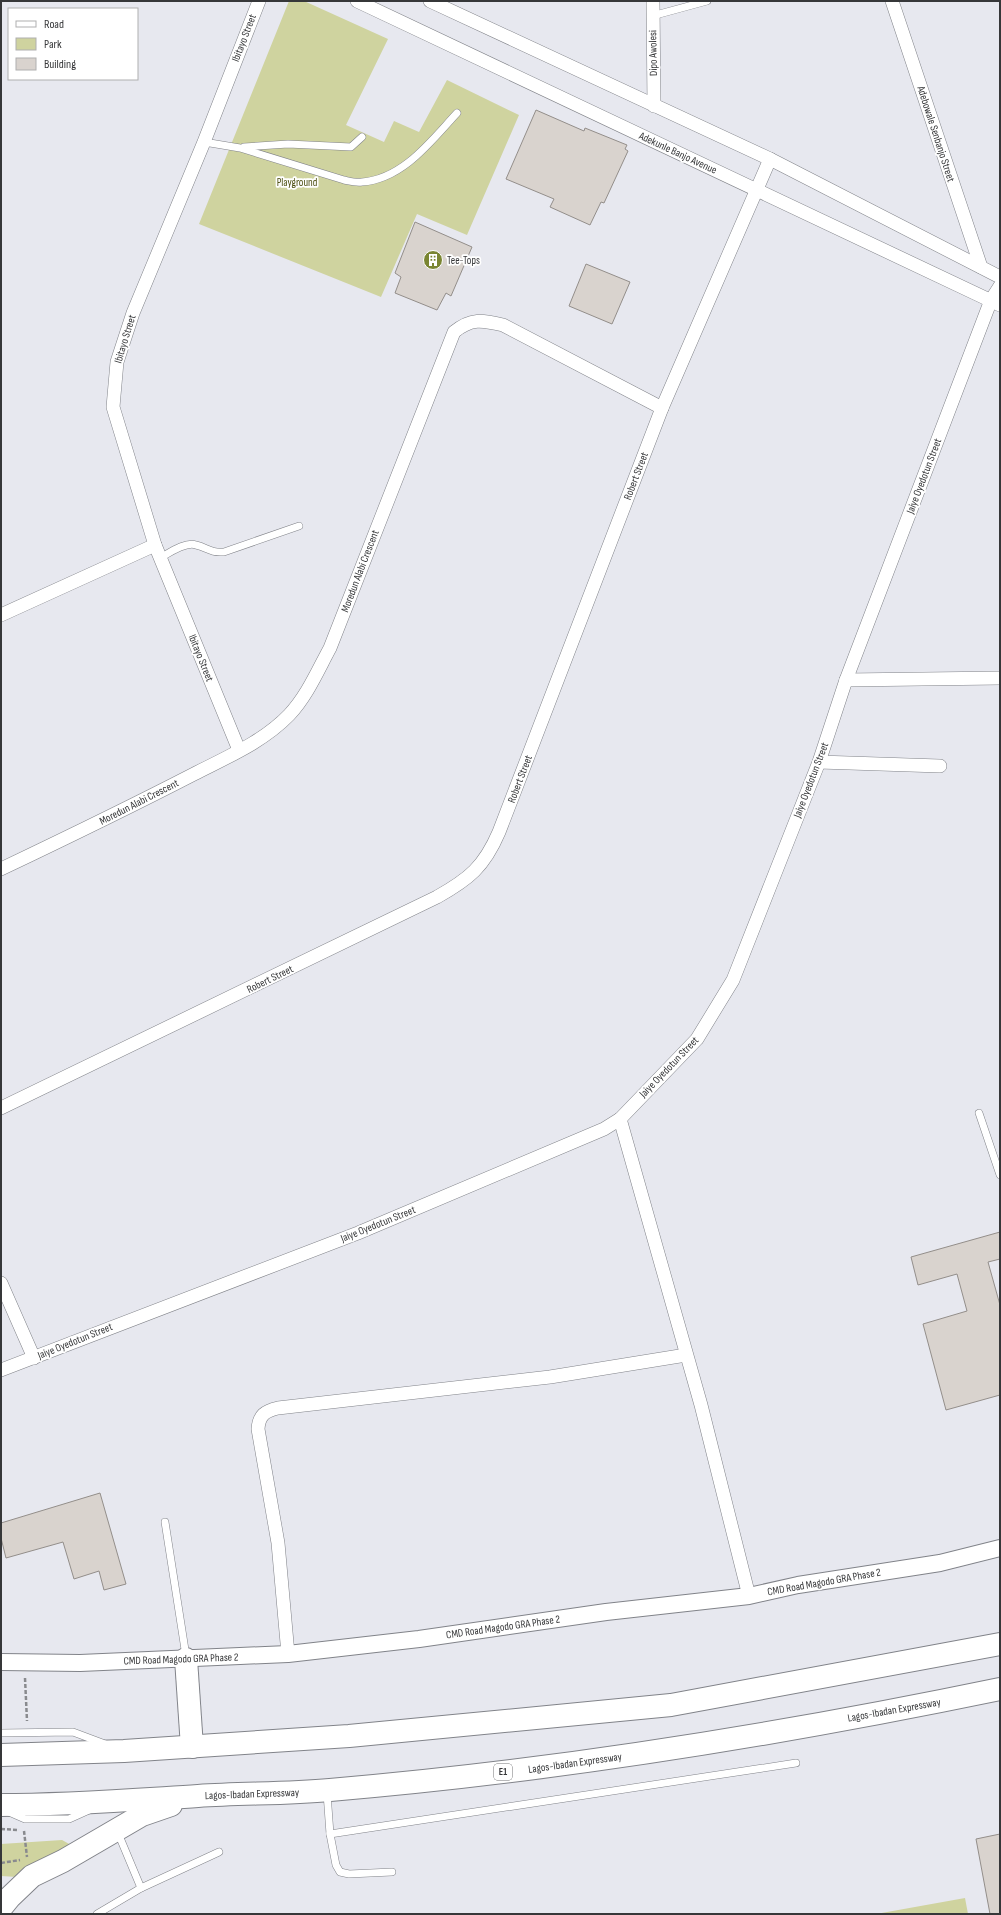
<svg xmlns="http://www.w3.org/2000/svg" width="1001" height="1915" font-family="'Sofia Sans Condensed',sans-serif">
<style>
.green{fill:#cfd39f}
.building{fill:#d9d3ce;stroke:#938e8a}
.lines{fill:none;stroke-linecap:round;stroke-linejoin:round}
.service-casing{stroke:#818389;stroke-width:8}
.minor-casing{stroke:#818389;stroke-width:14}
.tertiary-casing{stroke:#818389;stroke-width:18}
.motorway-casing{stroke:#818389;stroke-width:24}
.path{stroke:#898a8e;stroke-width:2.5;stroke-dasharray:4 2;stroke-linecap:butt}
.service{stroke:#fff;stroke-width:7}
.minor{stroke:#fff;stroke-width:13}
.tertiary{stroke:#fff;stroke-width:16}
.motorway{stroke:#fff;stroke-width:22}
.labels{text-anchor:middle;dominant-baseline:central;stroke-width:3.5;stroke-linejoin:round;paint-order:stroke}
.shield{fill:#fff;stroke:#727374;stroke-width:1}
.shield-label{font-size:10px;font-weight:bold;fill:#363739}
.street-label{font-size:11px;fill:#363739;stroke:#fff}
.park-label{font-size:11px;fill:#4d4f12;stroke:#fff}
.poi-label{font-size:11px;fill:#363739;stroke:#fff;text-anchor:start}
</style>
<rect width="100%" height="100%" fill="#e7e8ef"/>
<!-- green -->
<g class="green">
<path d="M289,1H304L388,39L346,125L384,142L394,121L419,132L447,80L519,115L467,235L417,214L381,297L199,224Z"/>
<path d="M62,1840L71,1845L17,1877L1,1876V1844Z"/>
<path d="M965,1898L968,1914H876Z"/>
</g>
<!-- building -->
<g class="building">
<path d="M536,110L584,131L585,128L627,145L625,149L628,151L604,203L601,202L590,225L550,207L554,199L506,179Z"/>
<path d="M415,222L472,247L451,296L446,293L437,310L395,293L401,277L395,273Z"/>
<path d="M586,264L630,282L612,324L569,306Z"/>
<path d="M1000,1232V1259L988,1262L1000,1305V1395L946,1410L923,1324L967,1311L957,1274L918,1285L911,1257Z"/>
<path d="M100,1493L126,1584L104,1590L99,1571L74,1579L63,1542L6,1558L1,1538V1523Z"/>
<path d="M1000,1834V1914H990L976,1839Z"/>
</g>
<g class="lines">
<!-- service casing -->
<g class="service-casing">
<g id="service">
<path d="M652,16L707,1"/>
<path d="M204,142L240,148L344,180C349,181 356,183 362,182C403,179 431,141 457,113"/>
<path d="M244,147L288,144L351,147L362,137"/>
<path d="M160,558C169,553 186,541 196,545C208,548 210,553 224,552L299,526"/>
<path d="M979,1113L1000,1175"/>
<path d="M165,1522L186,1656"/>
<path d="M1,1733L73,1732L105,1744"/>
<path d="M327,1793L330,1834L796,1763"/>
<path d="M9,1812L25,1819H69L89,1810"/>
<path d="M118,1833L141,1888"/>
<path d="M330,1834L336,1865L340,1872L349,1874L392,1872"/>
<path d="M97,1914L141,1888L219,1852"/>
</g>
</g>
<!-- minor casing -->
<g class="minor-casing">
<g id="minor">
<path d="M357,1L1000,305"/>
<path d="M430,1L770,159L1000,277"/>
<path d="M653,1L654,106"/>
<path d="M892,1L981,267"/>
<path d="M1,615L155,545"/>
<path d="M846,680L1000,678"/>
<path d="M239,750L155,545L113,407L117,362L133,313L204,142L259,1"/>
<path d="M819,762L940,766"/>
<path d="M1,869C66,838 130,807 194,774C227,757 263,742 289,715C307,696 318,670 330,648L454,332C471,318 482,320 503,325L662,408"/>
<path d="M1,1108L437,897C469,879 484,867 499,832L662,408L770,159"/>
<path d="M620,1119L701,1405L749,1596"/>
<path d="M1,1283L34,1358"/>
<path d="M1,1370L358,1233L604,1129L620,1119L697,1039L733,980L819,762L846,680L991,300L1000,286"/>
<path d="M288,1654L278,1543L258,1429C259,1415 265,1411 278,1408L550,1377L686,1355"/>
</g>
</g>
<!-- tertiary casing -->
<g class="tertiary-casing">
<path id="tertiary" d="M1,1662L80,1663L240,1656L288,1654L419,1639L606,1612L749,1596L798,1585L940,1563L1000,1548"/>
</g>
<!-- motorway casing -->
<g class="motorway-casing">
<g id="motorway">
<path d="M186,1659L192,1747"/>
<path d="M1,1755L124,1751L349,1736L671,1705L1000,1644"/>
<path d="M1,1805C67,1805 132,1800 198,1796C242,1793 286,1794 330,1790C555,1771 778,1735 1000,1689"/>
<path d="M1,1908L10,1897L32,1876L63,1861L142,1815L171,1805"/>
</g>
</g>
<!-- path -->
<g class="path">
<path d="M25,1678L27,1721"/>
<path d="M1,1829L19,1830"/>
<path d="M24,1831L27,1857"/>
<path d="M1,1863L20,1860"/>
</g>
<!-- service -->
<use href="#service" class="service"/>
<!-- minor -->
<use href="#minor" class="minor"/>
<!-- tertiary -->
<use href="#tertiary" class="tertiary"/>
<!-- motorway -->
<use href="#motorway" class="motorway"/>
</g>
<!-- icons -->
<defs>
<g id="building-disc" transform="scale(1)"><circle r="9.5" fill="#7a8532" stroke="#fff"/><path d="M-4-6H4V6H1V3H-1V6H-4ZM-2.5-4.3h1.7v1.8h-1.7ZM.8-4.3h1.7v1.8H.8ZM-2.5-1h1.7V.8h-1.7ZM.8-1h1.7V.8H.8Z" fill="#fff"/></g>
</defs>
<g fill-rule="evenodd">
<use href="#building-disc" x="433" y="260"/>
</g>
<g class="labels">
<!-- shield labels -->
<rect class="shield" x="494" y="1764" width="18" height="16" rx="3"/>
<g class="shield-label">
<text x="503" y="1772">E1</text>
</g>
<!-- street labels -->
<g class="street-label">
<text transform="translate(244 38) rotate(-69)">Ibitayo Street</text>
<text transform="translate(653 53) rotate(-91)">Dipo Awolesi</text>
<text transform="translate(936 134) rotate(72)">Adebowale Senbanjo Street</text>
<text transform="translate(678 153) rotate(25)">Adekunle Banjo Avenue</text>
<text transform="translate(125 339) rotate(-73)">Ibitayo Street</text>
<text transform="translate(636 476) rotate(-69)">Robert Street</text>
<text transform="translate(924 476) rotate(-69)">Jaiye Oyedotun Street</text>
<text transform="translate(360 571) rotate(-69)">Moredun Alabi Crescent</text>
<text transform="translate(201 658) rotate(68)">Ibitayo Street</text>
<text transform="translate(520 779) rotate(-69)">Robert Street</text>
<text transform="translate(811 780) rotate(-69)">Jaiye Oyedotun Street</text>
<text transform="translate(139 802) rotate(-27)">Moredun Alabi Crescent</text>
<text transform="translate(270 979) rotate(-26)">Robert Street</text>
<text transform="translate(669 1067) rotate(-46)">Jaiye Oyedotun Street</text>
<text transform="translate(378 1224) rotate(-22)">Jaiye Oyedotun Street</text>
<text transform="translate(75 1341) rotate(-22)">Jaiye Oyedotun Street</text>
<text transform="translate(824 1582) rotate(-10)">CMD Road Magodo GRA Phase 2</text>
<text transform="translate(503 1627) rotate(-8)">CMD Road Magodo GRA Phase 2</text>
<text transform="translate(181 1659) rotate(-2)">CMD Road Magodo GRA Phase 2</text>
<text transform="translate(894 1710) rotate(-10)">Lagos-Ibadan Expressway</text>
<text transform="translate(575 1763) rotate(-8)">Lagos-Ibadan Expressway</text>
<text transform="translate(252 1794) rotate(-2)">Lagos-Ibadan Expressway</text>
</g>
<!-- park labels -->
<g class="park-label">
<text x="297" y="182">Playground</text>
</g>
<!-- poi labels -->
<g class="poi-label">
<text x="447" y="260">Tee-Tops</text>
</g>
</g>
<!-- border -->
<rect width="1001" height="1915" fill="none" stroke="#363739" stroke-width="4"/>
<!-- legend -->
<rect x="8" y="8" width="130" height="72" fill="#ffffff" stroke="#afafb0"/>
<rect x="16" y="21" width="20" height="6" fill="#ffffff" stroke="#afafb0"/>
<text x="44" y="28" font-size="12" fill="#363739">Road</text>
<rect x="16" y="38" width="20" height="12" fill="#cfd39f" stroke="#afafb0"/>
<text x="44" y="48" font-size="12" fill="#363739">Park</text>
<rect x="16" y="58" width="20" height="12" fill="#d9d3ce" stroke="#afafb0"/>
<text x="44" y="68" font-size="12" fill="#363739">Building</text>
</svg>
